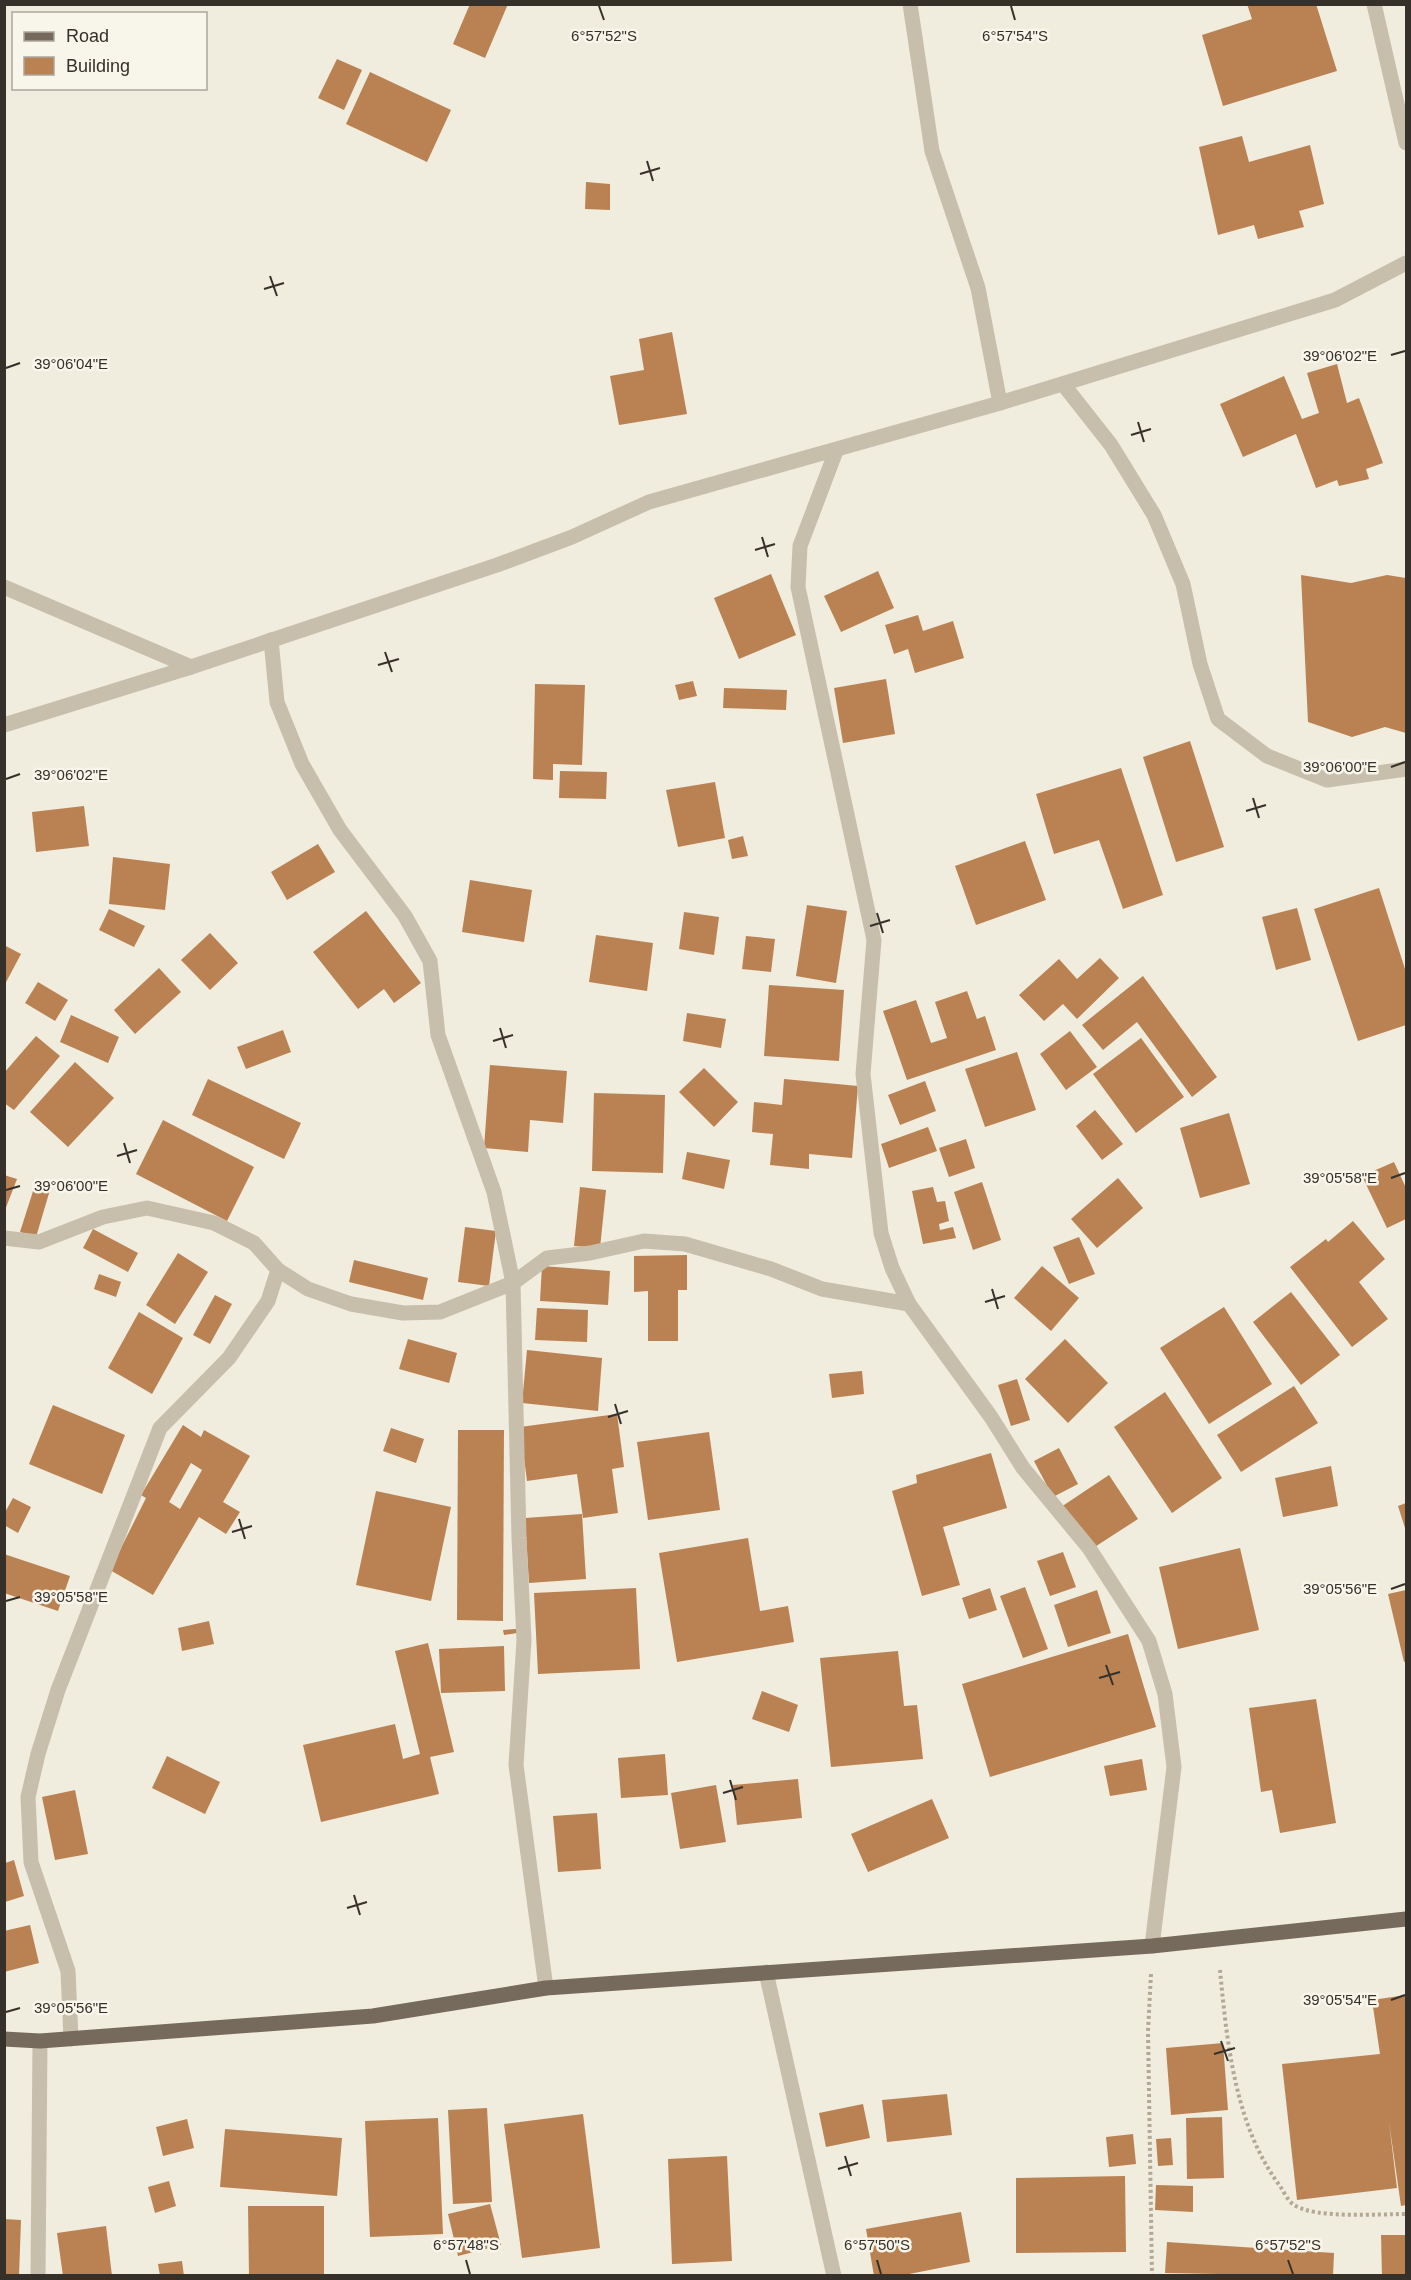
<svg xmlns="http://www.w3.org/2000/svg" width="1411" height="2280" font-family="Arial,sans-serif">
<style>
.building{fill:#ba8252;fill-rule:evenodd}
.lines{fill:none;stroke-linecap:round;stroke-linejoin:round}
.path{stroke:#b3a896;stroke-width:4;stroke-dasharray:3 3;stroke-linecap:butt}
.minor{stroke:#c7beab;stroke-width:15}
.major{stroke:#766a5c;stroke-width:15}
.ticks{fill:none;stroke:#36302a;stroke-width:2}
.ticks-label{font-size:15px;text-anchor:middle;fill:#36302a;stroke:#f8f5ea;stroke-width:5;stroke-linejoin:round;paint-order:stroke}
</style>
<rect width="100%" height="100%" fill="#f0ecde"/>
<!-- building -->
<g class="building">
<path d="M470,4H508L485,58L453,44Z"/>
<path d="M1247,4H1316L1337,71L1223,106L1202,35L1252,19Z"/>
<path d="M337,59L362,70L344,110L318,98Z"/>
<path d="M370,72L451,110L427,162L346,124Z"/>
<path d="M1242,136L1249,162L1310,145L1324,204L1299,211L1304,227L1258,239L1254,225L1218,235L1199,147Z"/>
<path d="M586,182L610,184V210L585,209Z"/>
<path d="M672,332L687,414L619,425L610,376L644,370L639,339Z"/>
<path d="M1337,364L1347,403L1359,398L1383,463L1366,469L1369,479L1339,486L1337,480L1316,488L1296,434L1243,457L1220,404L1284,376L1302,419L1319,413L1307,373Z"/>
<path d="M878,571L894,608L841,632L824,596Z"/>
<path d="M771,574L796,635L739,659L714,598Z"/>
<path d="M1301,575L1351,583L1387,575L1406,578V733L1385,727L1352,737L1308,722Z"/>
<path d="M918,615L923,631L953,621L964,658L915,673L908,649L894,654L885,625Z"/>
<path d="M886,679L895,734L843,743L834,688Z"/>
<path d="M693,681L697,696L679,700L675,685Z"/>
<path d="M535,684L585,685L582,765L553,764V780L533,779Z"/>
<path d="M724,688L787,690L786,710L723,708Z"/>
<path d="M1190,741L1224,847L1176,862L1143,757Z"/>
<path d="M1121,768L1163,895L1123,909L1099,840L1054,854L1036,794Z"/>
<path d="M560,771L607,772L606,799L559,798Z"/>
<path d="M715,782L725,838L678,847L666,790Z"/>
<path d="M84,806L89,846L36,852L32,812Z"/>
<path d="M743,836L748,856L732,859L728,840Z"/>
<path d="M1025,841L1046,900L976,925L955,866Z"/>
<path d="M318,844L335,872L287,900L271,872Z"/>
<path d="M113,857L170,864L165,910L109,904Z"/>
<path d="M470,880L532,890L524,942L462,932Z"/>
<path d="M1379,888L1406,972V1025L1358,1041L1314,909Z"/>
<path d="M807,905L847,911L836,983L796,976Z"/>
<path d="M1297,908L1311,960L1276,970L1262,917Z"/>
<path d="M109,909L145,926L134,947L99,930Z"/>
<path d="M366,911L421,983L394,1003L384,989L358,1009L313,952Z"/>
<path d="M684,912L719,917L714,955L679,949Z"/>
<path d="M210,933L238,963L210,990L181,960Z"/>
<path d="M596,935L653,943L647,991L589,982Z"/>
<path d="M746,936L775,939L771,972L742,969Z"/>
<path d="M4,945L21,954L4,986Z"/>
<path d="M1100,958L1119,978L1077,1019L1063,1004L1044,1021L1019,995L1059,959L1077,979Z"/>
<path d="M159,968L181,992L135,1034L114,1010Z"/>
<path d="M1143,976L1217,1077L1192,1097L1137,1022L1103,1050L1082,1025Z"/>
<path d="M38,982L68,1000L55,1021L25,1003Z"/>
<path d="M769,985L844,990L839,1061L764,1056Z"/>
<path d="M967,991L977,1019L985,1016L996,1050L907,1080L883,1011L916,1000L931,1043L947,1038L935,1002Z"/>
<path d="M687,1013L726,1019L721,1048L683,1041Z"/>
<path d="M71,1015L119,1037L108,1063L60,1042Z"/>
<path d="M283,1030L291,1052L246,1069L237,1047Z"/>
<path d="M1070,1031L1097,1067L1066,1090L1040,1054Z"/>
<path d="M36,1036L60,1056L14,1110L4,1103V1073Z"/>
<path d="M1141,1038L1184,1097L1136,1133L1093,1074Z"/>
<path d="M1017,1052L1036,1110L985,1127L965,1069Z"/>
<path d="M75,1062L114,1098L68,1147L30,1112Z"/>
<path d="M490,1065L567,1071L563,1123L530,1120L528,1152L484,1148Z"/>
<path d="M704,1068L738,1102L714,1127L679,1092Z"/>
<path d="M208,1079L301,1123L284,1159L192,1115Z"/>
<path d="M784,1079L858,1086L852,1158L809,1154V1169L770,1165L773,1134L752,1132L754,1102L782,1105Z"/>
<path d="M925,1081L936,1111L900,1125L888,1095Z"/>
<path d="M594,1093L665,1095L663,1173L592,1171Z"/>
<path d="M1095,1110L1123,1144L1102,1160L1076,1126Z"/>
<path d="M1229,1113L1250,1184L1200,1198L1180,1128Z"/>
<path d="M163,1120L254,1167L227,1221L136,1174Z"/>
<path d="M928,1127L937,1151L889,1168L881,1144Z"/>
<path d="M966,1139L975,1168L949,1177L939,1148Z"/>
<path d="M687,1152L730,1160L724,1189L682,1179Z"/>
<path d="M1394,1162L1406,1188V1219L1387,1228L1362,1176Z"/>
<path d="M4,1175L17,1179L5,1210H4Z"/>
<path d="M1118,1178L1143,1208L1097,1248L1071,1219Z"/>
<path d="M982,1182L1001,1240L973,1250L954,1192Z"/>
<path d="M35,1185L50,1190L36,1237L20,1232Z"/>
<path d="M580,1187L606,1190L600,1248L574,1246Z"/>
<path d="M933,1187L937,1202L945,1201L949,1221L939,1224L940,1230L953,1227L956,1238L923,1244L912,1191Z"/>
<path d="M1353,1221L1385,1259L1359,1282L1388,1319L1352,1347L1290,1267L1326,1239L1328,1242Z"/>
<path d="M465,1227L496,1231L489,1286L458,1282Z"/>
<path d="M93,1229L138,1253L128,1272L83,1248Z"/>
<path d="M1079,1237L1095,1274L1069,1284L1053,1247Z"/>
<path d="M178,1253L208,1272L175,1324L146,1305Z"/>
<path d="M687,1255V1290H678V1341H648V1291L634,1292V1256Z"/>
<path d="M354,1260L428,1278L423,1300L349,1282Z"/>
<path d="M542,1266L610,1271L608,1305L540,1301Z"/>
<path d="M1042,1266L1079,1298L1051,1331L1014,1298Z"/>
<path d="M99,1274L121,1282L116,1297L94,1289Z"/>
<path d="M1291,1292L1340,1355L1301,1385L1253,1322Z"/>
<path d="M215,1295L232,1304L210,1344L193,1335Z"/>
<path d="M1224,1307L1272,1384L1209,1424L1160,1348Z"/>
<path d="M537,1308L588,1310L587,1342L535,1340Z"/>
<path d="M139,1312L183,1338L152,1394L108,1368Z"/>
<path d="M408,1339L457,1353L449,1383L399,1369Z"/>
<path d="M1065,1339L1108,1383L1068,1423L1025,1379Z"/>
<path d="M527,1350L602,1358L598,1411L522,1403Z"/>
<path d="M862,1371L864,1394L832,1398L829,1374Z"/>
<path d="M1017,1379L1030,1420L1011,1426L998,1385Z"/>
<path d="M1294,1386L1318,1423L1241,1472L1217,1435Z"/>
<path d="M1165,1392L1222,1478L1172,1513L1114,1427Z"/>
<path d="M53,1405L125,1435L102,1494L29,1464Z"/>
<path d="M617,1414L624,1467L612,1469L618,1513L583,1518L577,1474L527,1481L520,1427Z"/>
<path d="M183,1425L201,1437L204,1430L250,1456L223,1502L240,1512L226,1534L199,1517L153,1595L110,1570L146,1498L141,1495ZM191,1463L202,1470L180,1509L169,1502Z"/>
<path d="M391,1428L424,1439L416,1463L383,1451Z"/>
<path d="M458,1430H504L503,1621L457,1620Z"/>
<path d="M709,1432L720,1510L648,1520L637,1442Z"/>
<path d="M1059,1448L1078,1484L1053,1497L1034,1461Z"/>
<path d="M991,1453L1007,1508L943,1527L960,1585L922,1596L892,1491L917,1483L916,1475Z"/>
<path d="M1331,1466L1338,1506L1283,1517L1275,1478Z"/>
<path d="M1109,1475L1138,1519L1090,1550L1061,1507Z"/>
<path d="M376,1491L451,1507L431,1601L356,1585Z"/>
<path d="M13,1498L31,1507L18,1533L4,1525V1514Z"/>
<path d="M1406,1503V1531L1398,1506Z"/>
<path d="M582,1514L586,1579L529,1583L525,1518Z"/>
<path d="M748,1538L760,1611L788,1606L794,1642L677,1662L659,1553Z"/>
<path d="M1240,1548L1259,1630L1178,1649L1159,1567Z"/>
<path d="M1063,1552L1076,1587L1050,1596L1037,1561Z"/>
<path d="M4,1554L70,1576L58,1611L4,1593Z"/>
<path d="M1025,1587L1048,1649L1023,1658L1000,1596Z"/>
<path d="M636,1588L640,1669L538,1674L534,1593Z"/>
<path d="M990,1588L997,1610L969,1619L962,1598Z"/>
<path d="M1097,1590L1111,1633L1068,1647L1054,1605Z"/>
<path d="M1406,1590V1661L1404,1662L1388,1594Z"/>
<path d="M209,1621L214,1644L182,1651L178,1628Z"/>
<path d="M516,1629L517,1633L504,1635L503,1630Z"/>
<path d="M1128,1634L1156,1727L990,1777L962,1684Z"/>
<path d="M428,1643L454,1752L430,1757L439,1794L321,1822L303,1745L395,1724L403,1759L420,1754L395,1651Z"/>
<path d="M504,1646L505,1691L441,1693L439,1649Z"/>
<path d="M898,1651L904,1706L917,1705L923,1759L831,1767L820,1658Z"/>
<path d="M762,1691L798,1705L789,1732L752,1719Z"/>
<path d="M1316,1699L1336,1823L1280,1833L1272,1790L1261,1792L1249,1708Z"/>
<path d="M665,1754L668,1795L621,1798L618,1758Z"/>
<path d="M167,1756L220,1782L205,1814L152,1788Z"/>
<path d="M1142,1759L1147,1790L1110,1796L1104,1766Z"/>
<path d="M798,1779L802,1818L737,1825L733,1785Z"/>
<path d="M716,1785L726,1842L680,1849L671,1793Z"/>
<path d="M75,1790L88,1854L55,1860L42,1797Z"/>
<path d="M932,1799L949,1838L868,1872L851,1834Z"/>
<path d="M597,1813L601,1869L558,1872L553,1816Z"/>
<path d="M14,1860L24,1896L5,1902V1863Z"/>
<path d="M30,1925L39,1963L4,1972V1931Z"/>
<path d="M1406,1995V2205L1401,2206L1389,2122L1397,2188L1297,2200L1282,2064L1380,2054L1372,2000Z"/>
<path d="M1223,2043L1228,2110L1171,2115L1166,2048Z"/>
<path d="M947,2094L952,2135L887,2142L882,2100Z"/>
<path d="M863,2104L870,2138L826,2147L819,2113Z"/>
<path d="M487,2108L492,2202L453,2204L448,2110Z"/>
<path d="M583,2114L600,2248L522,2258L504,2124Z"/>
<path d="M1222,2117L1224,2178L1187,2179L1186,2118Z"/>
<path d="M438,2118L443,2234L370,2237L365,2121Z"/>
<path d="M187,2119L194,2148L163,2156L156,2127Z"/>
<path d="M225,2129L342,2138L337,2196L220,2187Z"/>
<path d="M1133,2134L1136,2164L1109,2167L1106,2137Z"/>
<path d="M1171,2138L1173,2165L1158,2166L1156,2139Z"/>
<path d="M727,2156L732,2261L672,2264L668,2159Z"/>
<path d="M1125,2176L1126,2252L1016,2253V2178Z"/>
<path d="M169,2181L176,2206L155,2213L148,2187Z"/>
<path d="M1156,2185L1193,2186V2212L1155,2210Z"/>
<path d="M490,2204L501,2245L458,2256L448,2214Z"/>
<path d="M248,2206H324V2276H249Z"/>
<path d="M961,2212L970,2262L899,2276H874L866,2229Z"/>
<path d="M4,2219L21,2220L19,2276H4Z"/>
<path d="M106,2226L112,2276H63L57,2233Z"/>
<path d="M1381,2235H1406V2276H1382Z"/>
<path d="M1167,2242L1334,2253L1333,2276L1165,2273Z"/>
<path d="M182,2261L184,2276H160L158,2264Z"/>
</g>
<g class="lines">
<!-- path -->
<g class="path">
<path d="M1220,1970C1227,2043 1235,2126 1280,2186C1284,2192 1288,2201 1294,2205C1316,2219 1379,2214 1406,2214"/>
<path d="M1151,1974L1148,2031L1152,2276"/>
</g>
<!-- minor -->
<g class="minor">
<path d="M910,4L932,151L978,288L1000,403"/>
<path d="M1374,4L1406,143"/>
<path d="M1063,384L1111,445L1154,515L1183,584L1200,664L1218,719L1267,756L1327,780L1406,769"/>
<path d="M836,451L800,546L798,587L874,940L863,1074L881,1233L892,1268L909,1304L991,1417L1023,1468L1089,1548L1149,1641L1165,1694L1174,1767L1152,1946"/>
<path d="M4,587L191,667"/>
<path d="M271,640L277,702L302,764L340,830L405,916L430,961L438,1035L494,1192L513,1283L519,1538L524,1640L516,1765L546,1988"/>
<path d="M4,725L191,667L497,565L572,537L649,502L1000,403L1335,300L1406,263"/>
<path d="M4,1238L39,1242L103,1217L147,1208L214,1223L254,1243L278,1270L268,1301L229,1358L160,1428L58,1690L38,1754L28,1797L31,1862L68,1971L71,2039"/>
<path d="M278,1270L308,1289L351,1304L403,1313L440,1312L513,1283L547,1258L590,1253L644,1241L685,1244L771,1269L822,1289L909,1304"/>
<path d="M766,1972L834,2276"/>
<path d="M38,2276L40,2041"/>
</g>
<!-- major -->
<path class="major" d="M4,2039L40,2041L373,2016L546,1988L1152,1946L1406,1919"/>
</g>
<!-- ticks -->
<path class="ticks" d="M599,6L604,20M1011,6L1015,20M647,161L653,181M640,174L660,168M270,276L277,296M264,289L284,283M1391,355L1405,351M6,368L20,363M1138,422L1144,442M1131,435L1151,429M762,537L768,557M755,550L775,544M385,652L392,672M378,665L399,659M1391,767L1405,762M6,779L20,774M1253,798L1259,818M1246,811L1266,805M877,913L883,933M870,926L890,920M500,1028L506,1048M493,1041L513,1035M124,1143L130,1163M117,1156L137,1150M1391,1178L1405,1173M6,1190L20,1186M992,1289L998,1309M985,1302L1005,1296M615,1404L621,1424M608,1417L628,1411M239,1519L245,1539M232,1532L252,1526M1391,1589L1405,1584M6,1601L20,1597M1106,1665L1113,1685M1099,1678L1120,1672M730,1780L736,1800M723,1793L743,1787M354,1895L360,1915M347,1908L367,1902M1391,2000L1405,1995M6,2012L20,2008M1221,2041L1228,2061M1214,2054L1235,2048M845,2156L851,2176M838,2169L858,2163M466,2260L470,2274M877,2260L881,2274M1288,2260L1293,2274"/>
<g class="ticks-label">
<text x="604" y="41">6°57'52"S</text>
<text x="1015" y="41">6°57'54"S</text>
<text x="1340" y="361">39°06'02"E</text>
<text x="71" y="369">39°06'04"E</text>
<text x="1340" y="772">39°06'00"E</text>
<text x="71" y="780">39°06'02"E</text>
<text x="1340" y="1183">39°05'58"E</text>
<text x="71" y="1191">39°06'00"E</text>
<text x="1340" y="1594">39°05'56"E</text>
<text x="71" y="1602">39°05'58"E</text>
<text x="1340" y="2005">39°05'54"E</text>
<text x="71" y="2013">39°05'56"E</text>
<text x="466" y="2250">6°57'48"S</text>
<text x="877" y="2250">6°57'50"S</text>
<text x="1288" y="2250">6°57'52"S</text>
</g>
<!-- border -->
<rect width="1411" height="2280" fill="none" stroke="#36302a" stroke-width="12"/>
<!-- legend -->
<rect x="12" y="12" width="195" height="78" fill="#f8f5ea" stroke="#aaa69d" stroke-width="1.5"/>
<rect x="24" y="32" width="30" height="9" fill="#766a5c" stroke="#aaa69d" stroke-width="1.5"/>
<text x="66" y="42" font-size="18" fill="#36302a">Road</text>
<rect x="24" y="57" width="30" height="18" fill="#ba8252" stroke="#aaa69d" stroke-width="1.5"/>
<text x="66" y="72" font-size="18" fill="#36302a">Building</text>
</svg>
